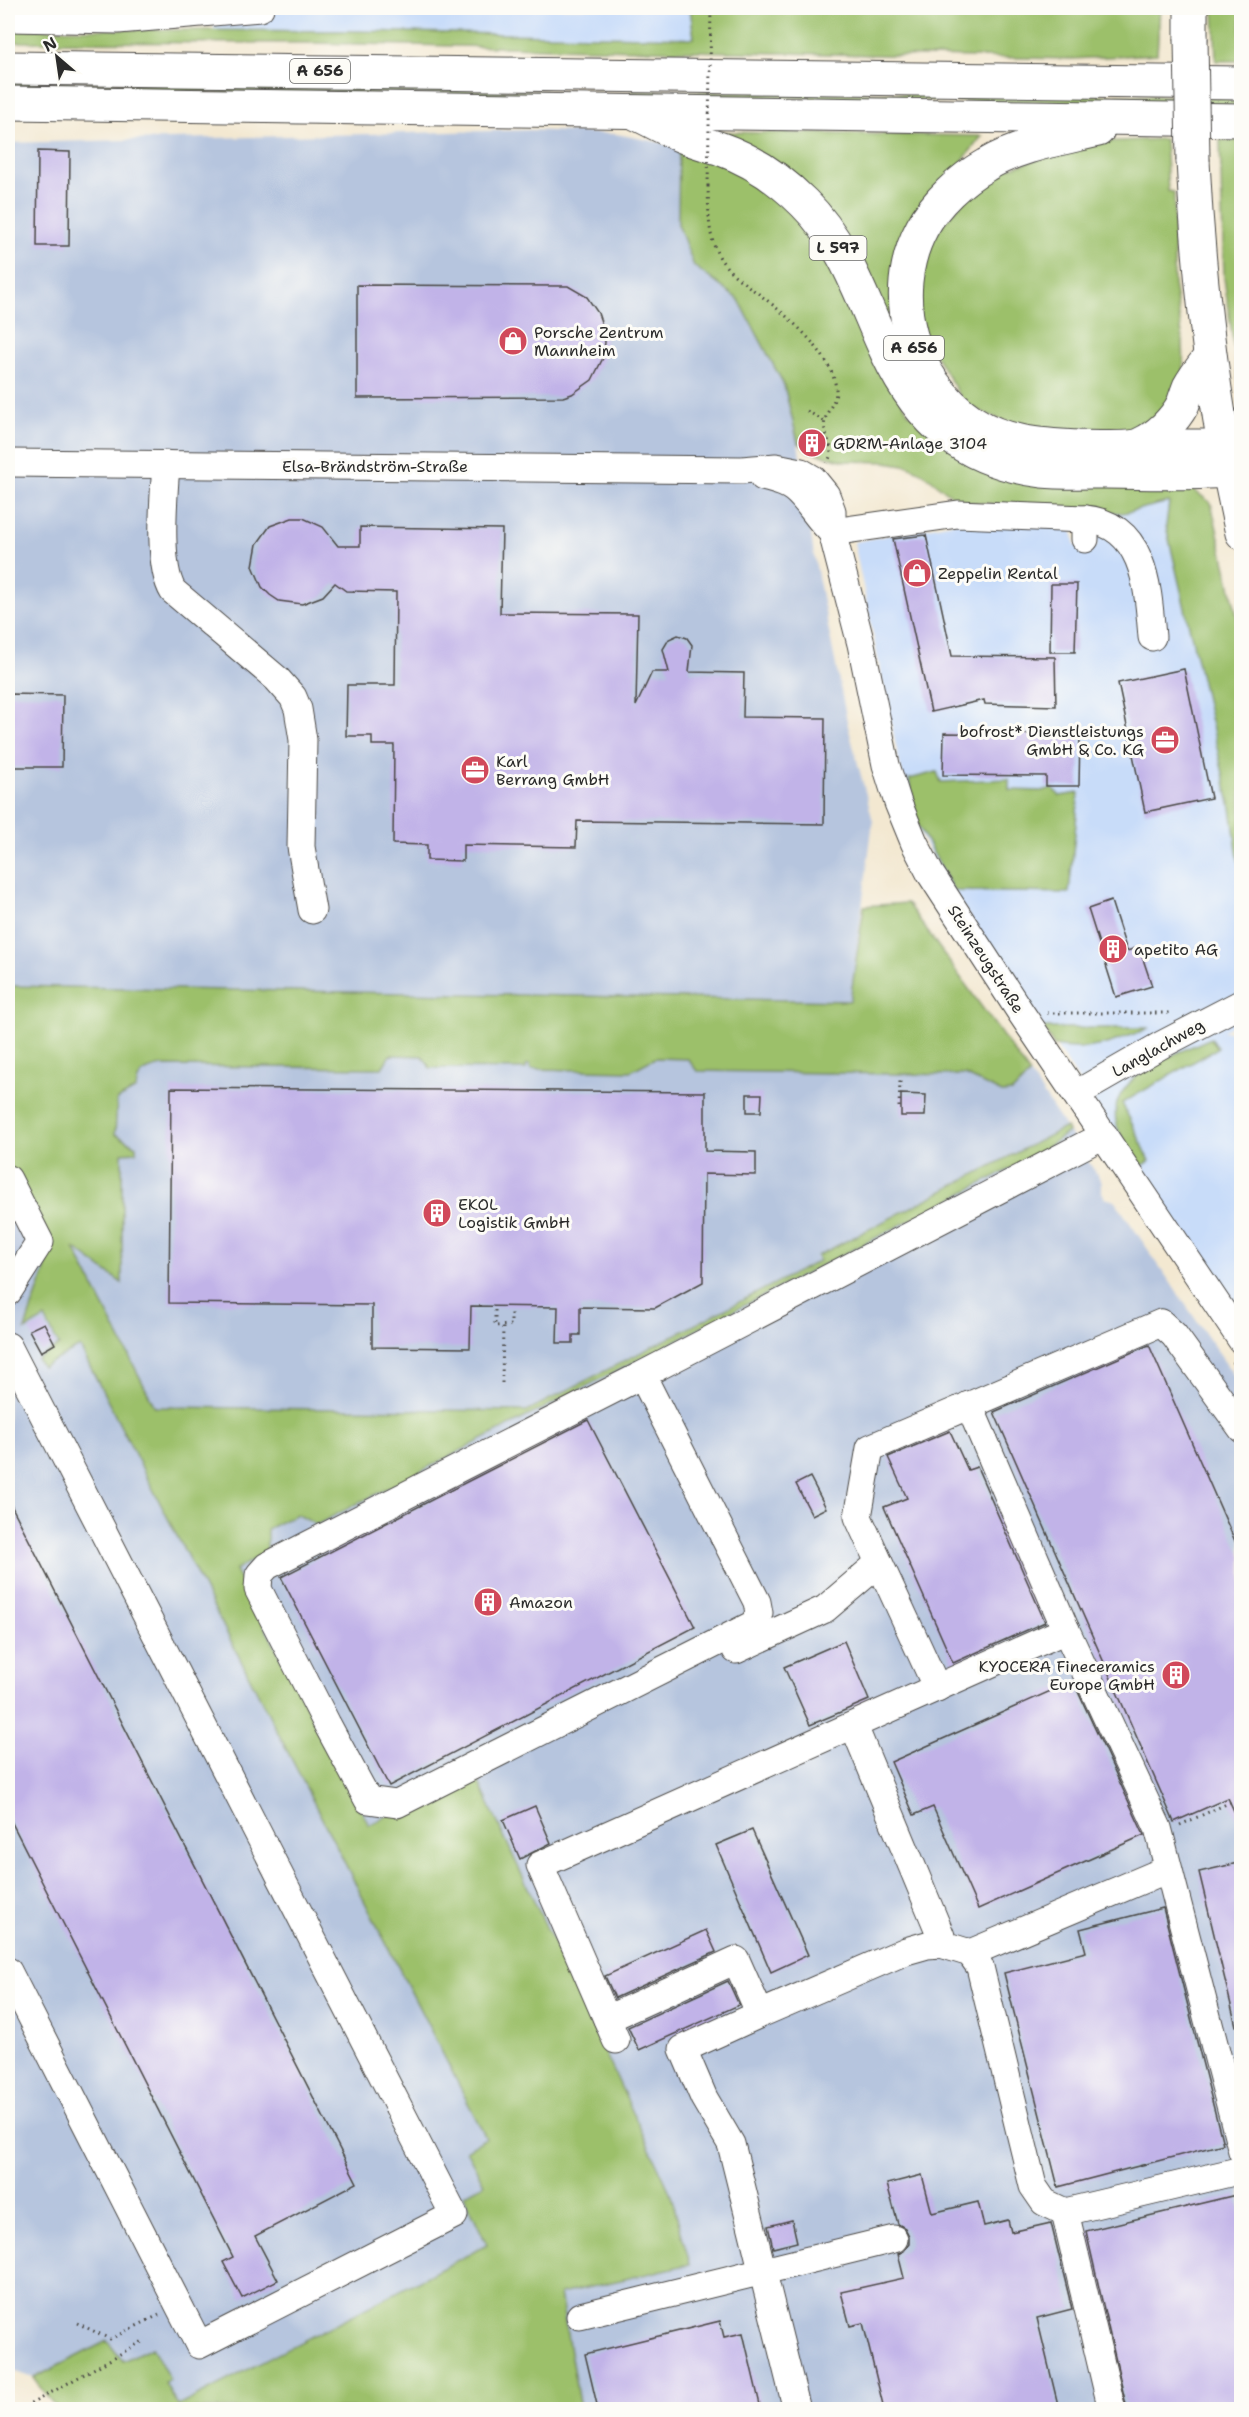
<svg xmlns="http://www.w3.org/2000/svg" width="1249" height="2417" font-family="'Shantell Sans',sans-serif">
<style>
.built{fill:#c8dcf9}
.industrial{fill:#b6c5de}
.green{fill:#9cc06a;stroke:#64764a;stroke-width:1.5}
.building{fill:#c1b3e8}
.lines{fill:none;stroke-linecap:round;stroke-linejoin:round}
.minor-casing{stroke:#494744;stroke-width:29}
.major-casing{stroke:#494744;stroke-width:35}
.highway-casing{stroke:#494744;stroke-width:35}
.path{stroke:#494744;stroke-width:3;stroke-dasharray:1.5 4.5;stroke-linecap:butt}
.minor{stroke:#fff;stroke-width:27}
.major{stroke:#fff;stroke-width:33}
.highway{stroke:#fff;stroke-width:33}
.major-bridge-casing{stroke:#494744;stroke-width:35;stroke-linecap:butt}
.path-bridge{stroke:#494744;stroke-width:3;stroke-dasharray:1.5 4.5;stroke-linecap:butt}
.major-bridge{stroke:#fff;stroke-width:33}
.labels{text-anchor:middle;dominant-baseline:central;stroke-width:6;stroke-linejoin:round;paint-order:stroke}
.shield{fill:#fdfcf7;stroke:#6a6a68;stroke-width:1.5}
.shield-label{font-size:15px;font-weight:bold;fill:#2b2b2b}
.poi-label{font-size:16px;fill:#2b2b2b;stroke:#fdfcf7;text-anchor:start}
.street-label{font-size:16px;fill:#2b2b2b;stroke:#fdfcf7}
</style>
<rect width="100%" height="100%" fill="#fdfcf7"/>
<filter id="ink" filterUnits="userSpaceOnUse"><feTurbulence type="fractalNoise" baseFrequency=".0167" numOctaves="2"/><feDisplacementMap in="SourceGraphic" scale="12" xChannelSelector="R" yChannelSelector="G"/><feConvolveMatrix kernelMatrix="1 2 1 2 8 2 1 2 1" color-interpolation-filters="sRGB"/></filter>
<filter id="wash" filterUnits="userSpaceOnUse"><feTurbulence type="fractalNoise" baseFrequency=".008" numOctaves="4" result="noise"/><feDisplacementMap in="SourceGraphic" scale="24" xChannelSelector="R" yChannelSelector="G"/><feGaussianBlur stdDeviation="1.35" result="paint"/><feColorMatrix in="noise" values="0 0 0 0 0 0 0 0 0 0 0 0 0 0 0 0 0 1.4 0 .05"/><feComposite in="paint" operator="in"/></filter>
<g filter="url(#wash)">
<rect width="100%" height="100%" fill="#f3e8d1"/>
<!-- built -->
<g class="built">
<path d="M214,8H691L695,38L356,31H214Z"/>
<path d="M1170,502L1166,527L1231,808L1239,863L1241,868V1020L1223,1031L1241,1032V1321L941,875L916,826L899,761L854,542L957,522L1071,524L1075,546L1097,547V511L1123,513Z"/>
</g>
<!-- industrial -->
<path class="industrial" d="M530,130L616,134L679,146L678,224L694,266L739,300L784,385L798,442L814,556L848,726L873,821L850,1000L994,1026L1022,1062L1102,1182V1192L1105,1198L1115,1201L1241,1386V2409L57,2410L34,2378L8,2369V143Z"/>
<!-- green -->
<g class="green">
<path d="M690,8H1160L1157,54L1072,59L309,43L8,42V29L356,31L694,38Z"/>
<path d="M1214,8H1241V61H1216Z"/>
<path d="M8,81L546,91L526,95L8,90Z"/>
<path d="M631,91L1241,97L1242,106L647,95L631,93Z"/>
<path d="M721,132L982,136L942,187L905,249L938,412L869,284Z"/>
<path d="M1165,139L1168,191L1174,192V284L1183,341L1184,373L1159,421L1119,436L1043,437L965,405L916,322L926,244L985,175L1096,142Z"/>
<path d="M1220,140L1241,141V399L1224,278Z"/>
<path d="M679,146L728,165L771,194L796,216L817,241L909,414L1188,486L1211,503L1241,633V868L1239,864L1231,808L1166,526L1169,502L1123,513L953,501V497L924,474L909,466L886,462L845,461L808,451L798,442L784,385L739,300L694,266L678,224Z"/>
<path d="M937,772L941,782L1009,779V790L1042,791L1052,788L1060,796L1079,793L1069,893L954,891L918,825L909,779Z"/>
<path d="M907,903L1030,1074L1012,1092L1002,1093L965,1075L697,1071L688,1059L655,1058L631,1071L531,1069L529,1064L526,1065V1069L430,1068L423,1056L390,1055L382,1068L162,1066C147,1069 137,1072 136,1089L117,1100L115,1134L136,1146V1152L122,1153V1283L74,1248L155,1407L527,1411L819,1261L817,1256L1066,1127L1068,1132L1033,1157L316,1525L297,1514L267,1529V1552L235,1570L369,1825L474,1772L670,2192L690,2264L560,2294L580,2409H57L34,2378L107,2341L123,2361L152,2347L170,2380L165,2383L178,2406L487,2245L464,2195L484,2184L466,2150L486,2138L80,1347L42,1367L37,1359L59,1346L45,1318L25,1330C32,1301 49,1273 49,1242L8,1160V986L850,1001L864,906Z"/>
<path d="M1043,1028H1149C1115,1042 1092,1053 1054,1046Z"/>
<path d="M1211,1038L1218,1048L1122,1103L1150,1161L1142,1166C1134,1154 1121,1140 1117,1126C1103,1077 1177,1054 1211,1038Z"/>
</g>
<g id="blocks">
<!-- building -->
<g class="building">
<path d="M38,151L70,152L69,246H37Z"/>
<path d="M357,285L568,286L587,297L598,313L603,328L605,342L603,358L592,380L572,394L563,397L357,398Z"/>
<path d="M292,518H303L323,527L338,546H360V527L502,529L500,613L638,614L636,706L652,672H669L663,649L669,639L678,635L687,638L692,645L689,672L744,673L743,717L825,718L824,824L577,821L576,847L463,845V861L427,860V845L393,844L394,745H372V736H346L347,685H395L396,592L346,591L335,583L323,596L302,604L279,601L270,595L262,587L253,566L257,544L270,526Z"/>
<path d="M926,535L952,656L1055,657L1056,706L985,704L984,700L931,712L893,539Z"/>
<path d="M1051,584H1077L1075,652H1050Z"/>
<path d="M1184,669L1211,798L1145,812L1118,683Z"/>
<path d="M8,694L63,695L62,767H8Z"/>
<path d="M944,733L1080,735L1079,786H1046V776L943,775Z"/>
<path d="M1111,901L1127,951L1139,947L1152,986L1116,997L1088,909Z"/>
<path d="M171,1088L705,1092V1151L756,1152V1175L704,1174L703,1282L655,1308L580,1307V1335H573V1343H557L558,1307L471,1306L470,1348L372,1347V1305L169,1303Z"/>
<path d="M747,1094H762L761,1112H747Z"/>
<path d="M901,1094L926,1095L925,1116H901Z"/>
<path d="M44,1323L55,1344L41,1352L29,1330Z"/>
<path d="M1149,1345L1242,1557V1828L1228,1798L1174,1822L994,1412Z"/>
<path d="M588,1420L695,1627L389,1786L281,1577Z"/>
<path d="M950,1431L968,1470L977,1467L1045,1622L953,1663L884,1507L907,1498L888,1457Z"/>
<path d="M810,1477L826,1508L812,1515L796,1484Z"/>
<path d="M8,1499L357,2183L255,2236L278,2280L242,2298L223,2262L233,2257L8,1815Z"/>
<path d="M844,1641L869,1700L810,1725L784,1667Z"/>
<path d="M1073,1681L1144,1835L978,1909L933,1807L914,1815L891,1762Z"/>
<path d="M535,1806L551,1843L520,1859L503,1820Z"/>
<path d="M752,1830L808,1955L771,1972L716,1845Z"/>
<path d="M1242,1862V2026H1236L1199,1872Z"/>
<path d="M1163,1908L1223,2144L1058,2187L1004,1973L1086,1952L1080,1929Z"/>
<path d="M706,1930L716,1952L615,1998L605,1976Z"/>
<path d="M728,1981L739,2005L639,2050L628,2027Z"/>
<path d="M922,2175L932,2213L978,2202L984,2226L1008,2220L1011,2232L1051,2223L1072,2309L1037,2318L1059,2409H884L863,2323L850,2326L841,2292L904,2278L898,2254L904,2251L909,2244V2236L905,2228L898,2224L887,2184Z"/>
<path d="M1236,2195L1242,2220V2409H1127L1086,2231Z"/>
<path d="M792,2220L797,2242L773,2248L768,2226Z"/>
<path d="M720,2321L724,2337L743,2333L761,2409H598L585,2354Z"/>
</g>
</g>
</g>
<g filter="url(#ink)">
<use href="#blocks" fill-opacity="0" stroke="#494744" stroke-width="1.5"/>
<g class="lines">
<!-- minor casing -->
<g class="minor-casing">
<g id="minor">
<path d="M8,8V18L118,20L260,8"/>
<path d="M8,463L742,470L776,467L801,472L813,479L826,495L832,511V532L861,644L886,765L898,803L914,842L930,873L1021,1013L1242,1341"/>
<path d="M166,464C164,496 157,565 173,591L277,679L293,697L298,709L303,740L301,847L312,910"/>
<path d="M763,477C773,480 785,482 794,489C809,501 817,519 832,532"/>
<path d="M1085,519C1146,525 1148,590 1152,637"/>
<path d="M832,532L958,514L1085,519V539"/>
<path d="M1076,1094L1163,1044L1242,1003"/>
<path d="M8,1179L40,1242L8,1292"/>
<path d="M8,1346L454,2215L199,2345L8,1971"/>
<path d="M642,1375L267,1566L259,1575L258,1589L327,1724L368,1800L397,1804L754,1624L759,1613L757,1602L642,1375L1104,1135"/>
<path d="M969,1405L1066,1630L1158,1828L1242,2151"/>
<path d="M736,1650L825,1609L879,1563"/>
<path d="M937,1688L858,1517L870,1448L1161,1323L1174,1335L1242,1429"/>
<path d="M858,1736L941,1936V1944L970,1953L980,1967L1033,2186L1044,2202L1065,2212L1242,2170"/>
<path d="M970,1953L1168,1869"/>
<path d="M760,2014L683,2049L704,2098L731,2144L797,2410"/>
<path d="M607,2019L736,1960L760,2014L906,1951L927,1945L941,1944"/>
<path d="M616,2040L540,1865L1066,1630"/>
<path d="M1065,2212L1112,2410"/>
<path d="M580,2316L894,2239"/>
</g>
</g>
<!-- major casing -->
<g class="major-casing">
<g id="major">
<path d="M1191,8V38"/>
<path d="M1193,161C1199,287 1214,410 1242,533"/>
</g>
</g>
<!-- highway casing -->
<g class="highway-casing">
<g id="highway">
<path d="M8,68L1242,83"/>
<path d="M8,103L1242,120"/>
<path d="M637,114C652,121 667,130 682,136C694,141 708,145 721,149C752,160 781,180 804,203C846,244 863,302 887,353C920,423 964,461 1042,471C1062,473 1085,472 1105,472C1147,473 1187,474 1228,471"/>
<path d="M1098,130C1061,139 1019,145 986,165C961,179 935,203 922,228C886,295 911,381 973,422C1004,443 1041,445 1078,447C1090,447 1132,449 1141,444C1158,436 1174,421 1183,404C1185,398 1187,392 1189,387C1195,376 1203,366 1210,357"/>
<path d="M1139,446H1224"/>
</g>
</g>
<!-- path -->
<g class="path">
<path d="M708,186C709,210 707,237 720,258C730,275 749,286 764,298C790,318 834,356 836,390C837,400 827,410 825,420C821,436 838,446 827,463"/>
<path d="M807,411L824,421"/>
<path d="M1047,1013H1172"/>
<path d="M899,1107L900,1081"/>
<path d="M495,1310V1326L511,1325V1309"/>
<path d="M1232,1362L1242,1376"/>
<path d="M502,1383L503,1326"/>
<path d="M1180,1825L1242,1797"/>
<path d="M77,2323L110,2339L159,2315"/>
<path d="M20,2410L145,2340"/>
</g>
<!-- minor -->
<use href="#minor" class="minor"/>
<!-- major -->
<use href="#major" class="major"/>
<!-- highway -->
<use href="#highway" class="highway"/>
<!-- major-bridge casing -->
<g class="major-bridge-casing">
<path id="major-bridge" d="M1191,38L1193,161"/>
</g>
<!-- path-bridge -->
<path class="path-bridge" d="M708,186L711,8"/>
<!-- major-bridge -->
<use href="#major-bridge" class="major-bridge"/>
</g>
</g>
<!-- icons -->
<defs>
<g id="shop-disc" transform="scale(1.5)"><circle r="9.5" fill="#d1495b" stroke="#fdfcf7"/><path d="M-5-2.5h2.3a2.7 3.5 0 0 1 5.4 0H5L5.5 6h-11ZM-1.5-2.5h3a1.5 2.3 0 0 0-3 0Z" fill="#fff"/></g>
<g id="building-disc" transform="scale(1.5)"><circle r="9.5" fill="#d1495b" stroke="#fdfcf7"/><path d="M-4-6H4V6H1V3H-1V6H-4ZM-2.5-4.3h1.7v1.8h-1.7ZM.8-4.3h1.7v1.8H.8ZM-2.5-1h1.7V.8h-1.7ZM.8-1h1.7V.8H.8Z" fill="#fff"/></g>
<g id="office-disc" transform="scale(1.5)"><circle r="9.5" fill="#d1495b" stroke="#fdfcf7"/><path d="M-6-3h4V-5.5h4V-3h4V5H-6ZM-1-4.5V-3h2v-1.5ZM-6 0V1H6V0Z" fill="#fff"/></g>
</defs>
<g fill-rule="evenodd">
<use href="#shop-disc" x="513" y="341"/>
<use href="#building-disc" x="812" y="443"/>
<use href="#shop-disc" x="917" y="573"/>
<use href="#office-disc" x="1165" y="740"/>
<use href="#office-disc" x="475" y="770"/>
<use href="#building-disc" x="1113" y="949"/>
<use href="#building-disc" x="437" y="1213"/>
<use href="#building-disc" x="488" y="1602"/>
<use href="#building-disc" x="1176" y="1675"/>
</g>
<g class="labels">
<!-- shield labels -->
<g class="shield">
<rect x="290" y="59" width="60" height="24" rx="4.5"/>
<rect x="809.5" y="236" width="57" height="24" rx="4.5"/>
<rect x="884" y="336" width="60" height="24" rx="4.5"/>
</g>
<g class="shield-label">
<text x="320" y="71">A 656</text>
<text x="838" y="248">L 597</text>
<text x="914" y="348">A 656</text>
</g>
<!-- poi labels -->
<g class="poi-label">
<text x="534" y="332">Porsche Zentrum<tspan x="534" dy="18">Mannheim</tspan></text>
<text x="833" y="443">GDRM-Anlage 3104</text>
<text x="938" y="573">Zeppelin Rental</text>
<text x="1144" y="731" text-anchor="end">bofrost* Dienstleistungs<tspan x="1144" dy="18">GmbH &amp; Co. KG</tspan></text>
<text x="496" y="761">Karl<tspan x="496" dy="18">Berrang GmbH</tspan></text>
<text x="1134" y="949">apetito AG</text>
<text x="458" y="1204">EKOL<tspan x="458" dy="18">Logistik GmbH</tspan></text>
<text x="509" y="1602">Amazon</text>
<text x="1155" y="1666" text-anchor="end">KYOCERA Fineceramics<tspan x="1155" dy="18">Europe GmbH</tspan></text>
</g>
<!-- street labels -->
<g class="street-label">
<text x="375" y="466">Elsa-Brändström-Straße</text>
<text transform="translate(986 959) rotate(57)">Steinzeugstraße</text>
<text transform="translate(1158 1048) rotate(-29)">Langlachweg</text>
</g>
</g>
<!-- margin -->
<rect width="1249" height="2417" fill="none" stroke="#fdfcf7" stroke-width="30"/>
<!-- north arrow -->
<g transform="translate(57 57) rotate(331)" stroke="#fdfcf7" stroke-width="4.5" paint-order="stroke">
<path d="M0-4.5L10 22L0 15L-10 22Z" fill="#2b2b2b"/>
<text y="-9" font-size="16" font-weight="bold" text-anchor="middle" fill="#2b2b2b">N</text>
</g>
</svg>
